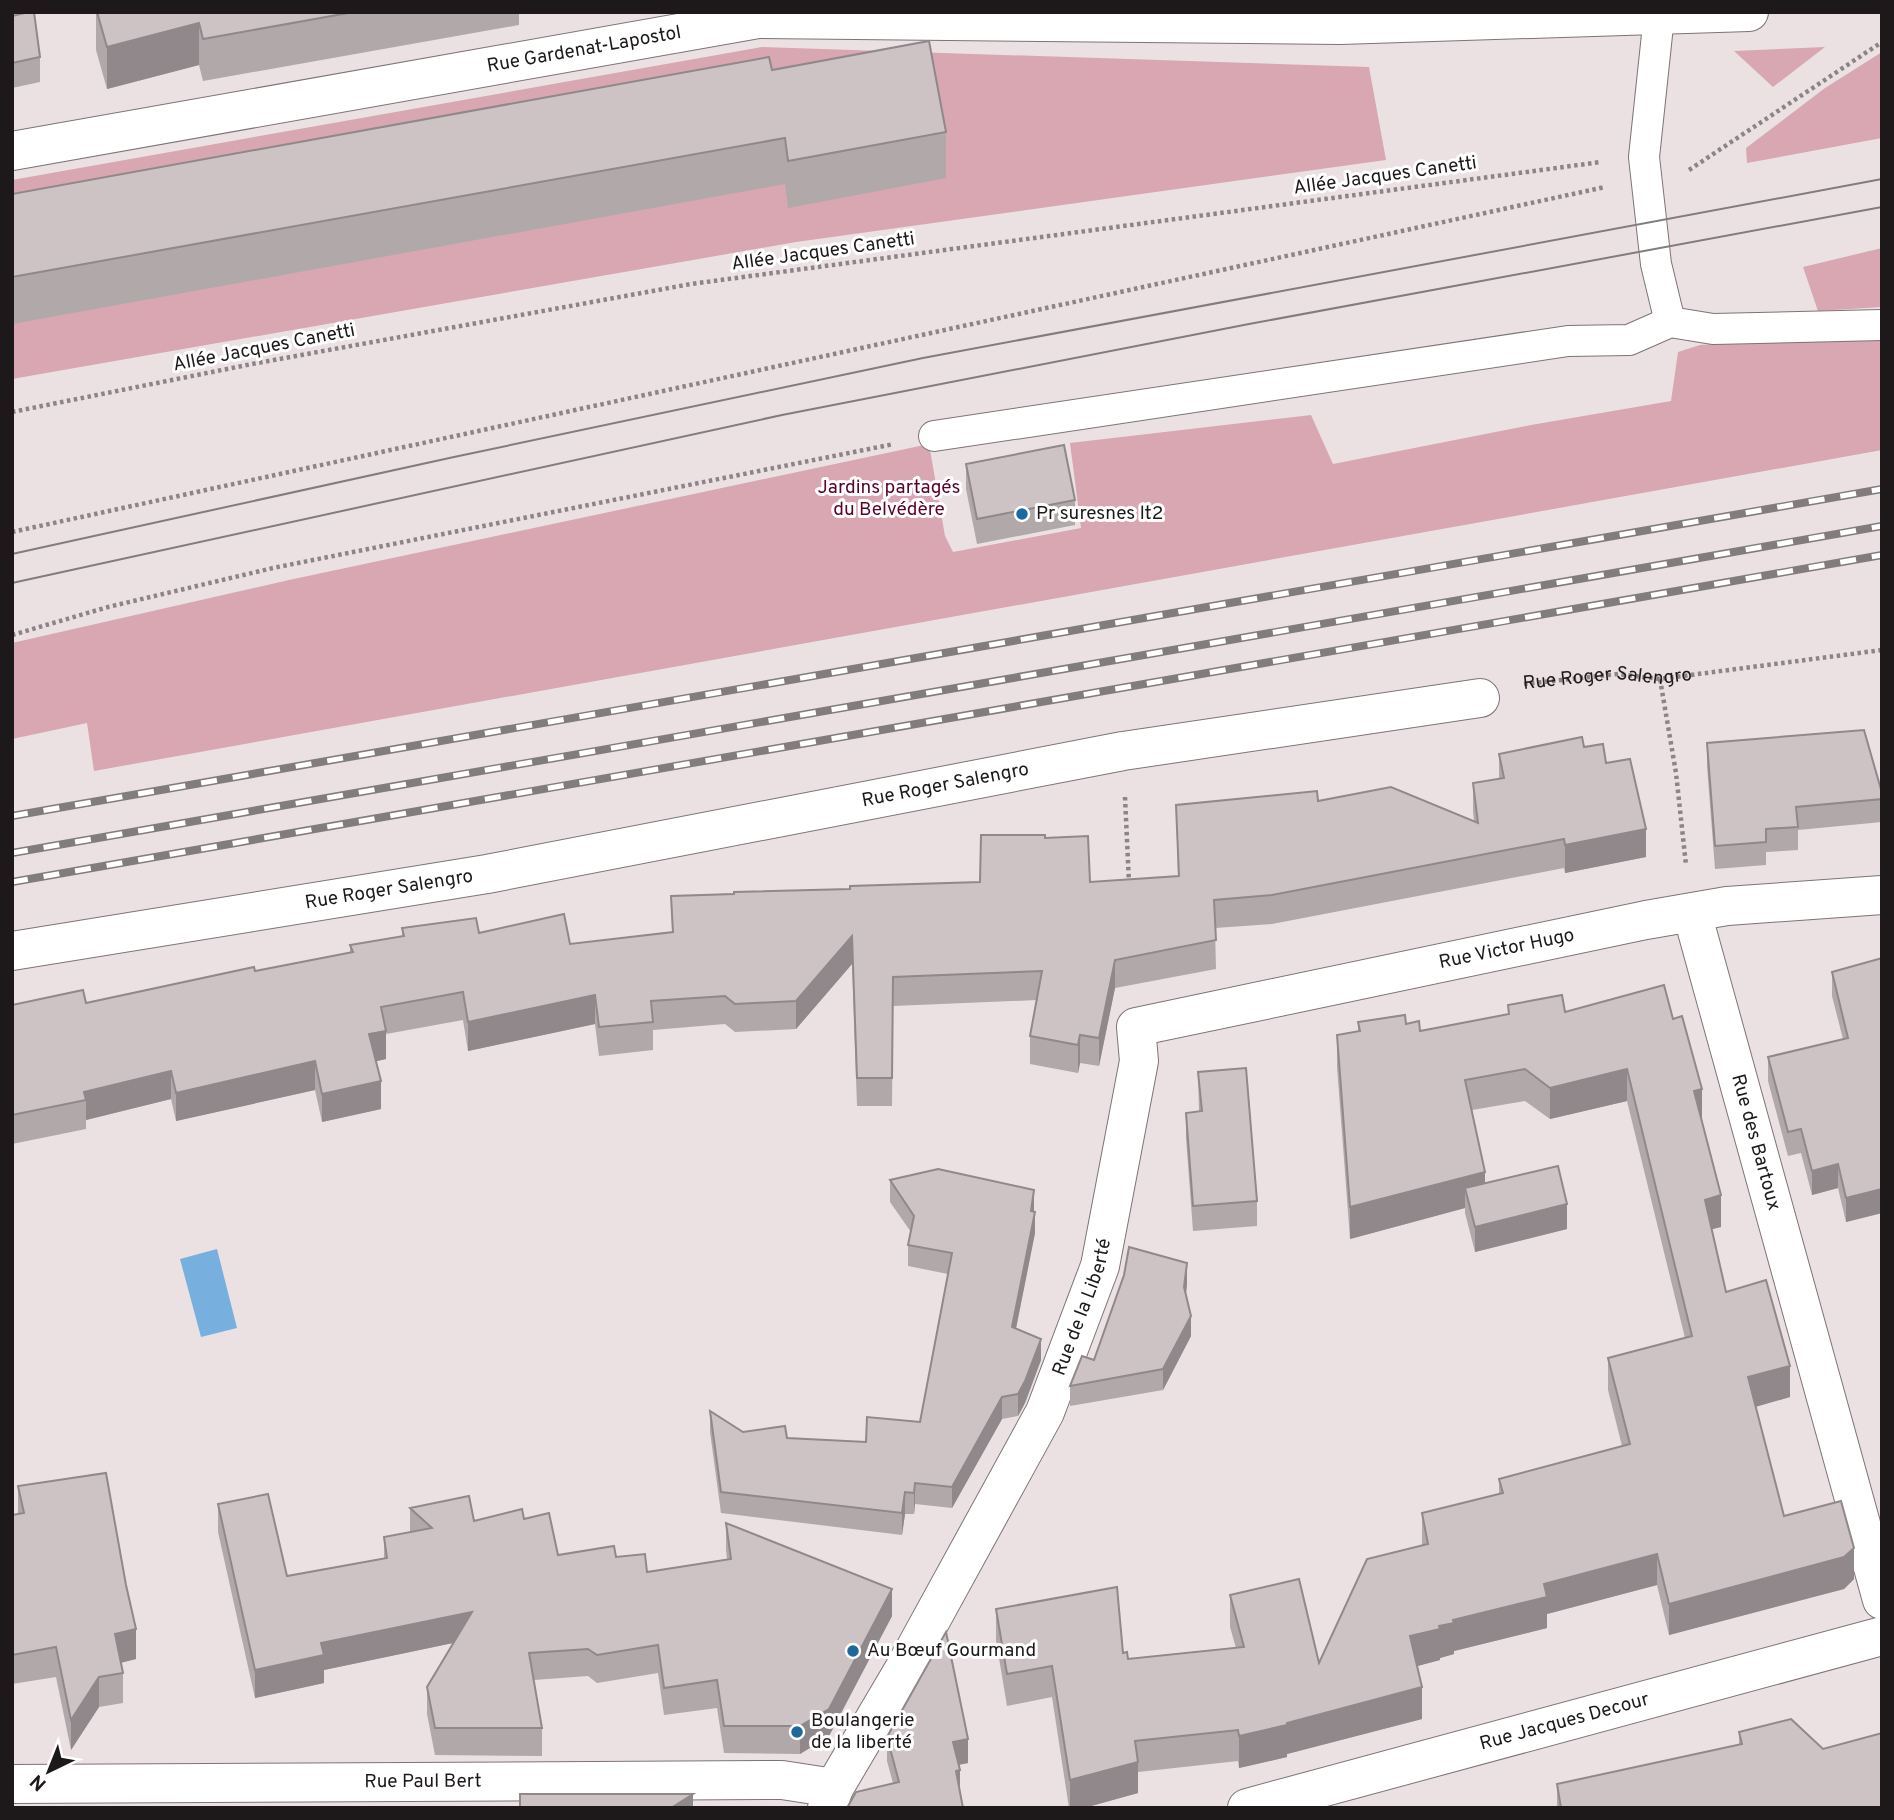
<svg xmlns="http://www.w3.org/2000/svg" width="1894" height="1820" font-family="Overpass,sans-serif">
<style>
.green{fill:#d8a7b1}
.water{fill:#77b0de}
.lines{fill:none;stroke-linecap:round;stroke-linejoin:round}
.service-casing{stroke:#7d7476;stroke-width:32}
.minor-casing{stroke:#7d7476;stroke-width:40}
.path{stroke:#8c8486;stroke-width:4.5;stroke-dasharray:3.5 3.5;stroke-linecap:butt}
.service{stroke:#fff;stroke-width:30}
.minor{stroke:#fff;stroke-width:38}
.tram{stroke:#837c7d;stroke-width:2}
.rail-casing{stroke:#837c7d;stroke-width:8}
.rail{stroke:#fff;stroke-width:5;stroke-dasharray:16;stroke-linecap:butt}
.wall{fill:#b0a8a9}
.shaded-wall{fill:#90888a}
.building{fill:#cdc3c5;stroke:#90888a;stroke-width:2}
.poi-dot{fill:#1e699c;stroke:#fff;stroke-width:2.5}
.labels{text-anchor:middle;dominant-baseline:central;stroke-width:6;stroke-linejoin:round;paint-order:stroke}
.street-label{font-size:19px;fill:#1d191a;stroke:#fff}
.park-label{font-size:19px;fill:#5a0227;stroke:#fff}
.poi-label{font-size:19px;fill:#1d191a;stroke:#fff;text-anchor:start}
</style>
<rect width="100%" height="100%" fill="#ebe1e3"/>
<!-- green -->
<g class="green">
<path d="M762,47L1369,67L1386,160L796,242L12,379V180Z"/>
<path d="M1825,47L1773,87L1734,51Z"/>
<path d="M1882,52V138L1747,163L1746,148L1825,88Z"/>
<path d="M1882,248V307L1818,311L1803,267Z"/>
<path d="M1882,334V450L94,771L87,723L12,739V643L289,580L929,444L945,536L953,552L1081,528L1070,443L1311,415L1333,464L1531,425L1671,401L1678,352L1700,345Z"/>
</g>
<!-- water -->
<path class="water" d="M217,1249L237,1328L201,1337L180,1259Z"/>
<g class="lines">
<!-- service casing -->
<g class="service-casing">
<g id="service">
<path d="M1659,16L1644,157L1656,264L1670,322"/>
<path d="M934,436L1568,341L1629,340L1670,322L1713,329L1882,325"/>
</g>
</g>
<!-- minor casing -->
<g class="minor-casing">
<g id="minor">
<path id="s2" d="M12,151L758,19L1340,25L1749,12"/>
<path id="s3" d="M1692,913L1882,1600"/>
<path id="s4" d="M12,951L487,874L1123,751L1480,698"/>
<path id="s5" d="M12,1784L782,1780L834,1788"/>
<path id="s6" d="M827,1808L834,1788L903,1671L1045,1412L1100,1266L1139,1061L1136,1027L1646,920L1727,906L1882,895"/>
<path id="s7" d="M1247,1808L1882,1636"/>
</g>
</g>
<!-- path -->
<g class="path">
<path d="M1689,170L1882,42"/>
<path d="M12,412L252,364L691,284L1601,162"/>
<path d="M12,532L1605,187"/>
<path d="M12,635L108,607L273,568L894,444"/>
<path d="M1660,679L1676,773L1686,865"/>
<path id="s1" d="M1524,684L1618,674L1660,679L1882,650"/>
<path d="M1125,797L1129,883"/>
</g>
<!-- service -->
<use href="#service" class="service"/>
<!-- minor -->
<use href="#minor" class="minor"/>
<!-- tram -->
<g class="tram">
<path d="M12,554L454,457L923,358L1882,179"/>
<path d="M12,583L782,415L1249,324L1882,207"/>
</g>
<!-- rail casing -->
<g class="rail-casing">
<g id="rail">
<path d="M12,816L1882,489"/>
<path d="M12,853L1882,526"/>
<path d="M12,882L1882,555"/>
</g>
</g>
<!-- rail -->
<use href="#rail" class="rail"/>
</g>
<!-- wall -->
<g class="wall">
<path d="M96,12H519V25L203,81L199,65L107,89L96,50Z"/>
<path d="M12,16L40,57V82L12,88Z"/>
<path d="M772,70L946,132V178L788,208L785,184L12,324V194Z"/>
<path d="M966,464L1075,500V525L977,544L966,489Z"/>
<path d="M1707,743L1882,793V822L1798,830V850L1766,852V865L1715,869L1707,766Z"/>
<path d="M1584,747L1606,763L1646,857L1565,873L1564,868L1272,924L1215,928L1216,969L1115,988L1099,1066L1080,1063L1078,1073L1030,1064V1036L1037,1000L893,1006L892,1106H857L852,964L796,1029L735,1032L725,1024L653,1030V1050L599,1056L595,1024L468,1051L463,1020L386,1034V1059L376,1061L381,1109L322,1122L315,1090L176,1121L171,1099L86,1120V1129L12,1144V1005L86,1003L350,953V945L402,936V928L479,933L570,944L672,932L671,896L850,889L980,882L1045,838L1090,882L1178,877L1176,805L1318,801L1474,821L1473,811V783L1499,779V754Z"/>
<path d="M1882,958V1213L1846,1222L1838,1188L1812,1195L1801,1153L1788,1156L1768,1081V1057L1843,1039L1832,996V972Z"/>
<path d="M1508,1005L1565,1012L1702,1120L1721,1227L1711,1229L1726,1292L1790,1397L1755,1407L1784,1516L1854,1579L1844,1589L1669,1635L1657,1585L1547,1614V1628L1454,1651V1654L1440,1658V1660L1417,1666L1422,1719L1287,1754V1757L1239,1768L1238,1761L1138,1772V1793L1084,1808H1069L1052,1697L1007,1706L996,1640V1609L1123,1653L1128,1659L1236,1648L1230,1627V1595L1319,1663L1422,1545V1513L1499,1494V1479L1622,1446L1608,1390V1358L1685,1338L1627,1101L1550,1119L1525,1101L1472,1110L1485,1184L1567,1229L1475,1252L1465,1213V1208L1350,1239L1337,1067V1035L1358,1031V1022L1406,1024L1420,1031L1508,1014Z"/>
<path d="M1198,1072L1257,1201V1226L1193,1231L1186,1138V1113L1199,1112Z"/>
<path d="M890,1180L1034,1212L1035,1233L1016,1329L1041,1360L1025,1403L1018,1416L1002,1419L952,1508L915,1504L914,1514H905L902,1535L721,1513L710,1432V1411L743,1432L787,1438L866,1442L920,1422L948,1274L908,1266V1245L911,1232L890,1202Z"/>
<path d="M1187,1284L1186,1295L1191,1336L1163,1390L1070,1406V1386L1094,1360Z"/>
<path d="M18,1486L136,1659L121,1663L123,1673V1703L99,1707L71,1750L56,1677L12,1684V1515L18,1514Z"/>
<path d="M218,1504L287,1576L384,1558V1537L410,1532V1508L474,1521L524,1519L558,1555L616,1557L647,1572L727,1559L726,1550V1523L892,1616L829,1736L800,1754L724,1753L717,1708L664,1715L658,1673L597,1683L588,1676L534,1680L542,1728V1756L435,1755L427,1714V1687L453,1643L324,1670V1683L255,1698L218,1532Z"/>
<path d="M1739,1732L1823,1749L1882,1808H1557V1784L1739,1745Z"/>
<path d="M887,1737L968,1763L958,1765L960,1770L893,1783L887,1761Z"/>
</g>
<!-- shaded-wall -->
<g class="shaded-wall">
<path d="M199,23V65L107,89V47Z"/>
<path d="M1646,829V857L1565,873V845Z"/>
<path d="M852,936V964L796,1029V1001Z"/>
<path d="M1115,960V988L1099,1066V1038Z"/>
<path d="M595,995V1024L468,1051V1022Z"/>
<path d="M386,1031V1059L369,1063V1034Z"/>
<path d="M1080,1035V1063L1078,1073V1045Z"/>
<path d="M315,1061V1090L176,1121V1093Z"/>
<path d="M1627,1069V1101L1550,1119V1088Z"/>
<path d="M171,1071V1099L86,1120V1100L84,1092Z"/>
<path d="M381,1081V1109L322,1122V1094Z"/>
<path d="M1702,1089V1120L1694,1123V1091Z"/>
<path d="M1838,1164V1188L1812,1195V1171Z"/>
<path d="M1485,1172V1203L1465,1188V1208L1350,1239V1207Z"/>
<path d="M1882,1189V1213L1846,1222V1198Z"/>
<path d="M1034,1190V1211L1031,1232V1211Z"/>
<path d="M1721,1195V1227L1705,1231V1200Z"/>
<path d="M1567,1204V1229L1475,1252V1227Z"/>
<path d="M1035,1212V1233L1012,1348V1327Z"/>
<path d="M1187,1263V1284L1184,1308V1287Z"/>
<path d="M1191,1316V1336L1163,1390V1369Z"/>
<path d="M1041,1339V1360L1025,1403L1018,1416V1394Z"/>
<path d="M1790,1366V1397L1748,1409V1377Z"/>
<path d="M1002,1397V1419L952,1508V1487Z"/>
<path d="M915,1483V1504L914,1514V1493Z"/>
<path d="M905,1492V1514L902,1535V1513Z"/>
<path d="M1854,1548V1579L1844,1589L1669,1635V1604Z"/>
<path d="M1657,1554V1585L1547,1614V1628L1454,1651V1654L1440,1658V1660L1410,1668V1636L1439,1626L1453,1620L1544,1584Z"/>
<path d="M892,1589V1616L829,1736L800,1754V1726Z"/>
<path d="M472,1612V1639L324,1670V1683L255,1698V1670L321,1643Z"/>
<path d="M136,1629V1659L115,1664V1634Z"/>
<path d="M99,1677V1707L71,1750V1720Z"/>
<path d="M1422,1687V1719L1287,1754V1757L1239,1768V1736Z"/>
<path d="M968,1739V1763L953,1766V1742Z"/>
<path d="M1138,1762V1793L1084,1808H1070V1780Z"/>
<path d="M960,1770V1794L956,1771Z"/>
<path d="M693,1794V1808H671Z"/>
</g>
<!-- building -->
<g class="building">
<path d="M29,12H34L40,57L12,63V16Z"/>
<path d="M97,12H354L203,39L199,23L107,47Z"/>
<path d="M929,41L946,132L788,161L785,138L12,277V194L769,57L772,70Z"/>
<path d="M1064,445L1075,500L977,519L966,464Z"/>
<path d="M1864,730L1882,793V799L1796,807L1798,827L1766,829V842L1715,846L1707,743Z"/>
<path d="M1582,737L1584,747L1603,744L1606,763L1630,759L1646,829L1565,845L1564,839L1272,895L1214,900L1216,940L1115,960L1099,1038L1080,1035L1078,1045L1030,1036L1042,971L893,977L892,1078H857L852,936L796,1001L735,1004L725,996L651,1001L653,1022L599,1027L595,995L468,1022L463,992L381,1007L386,1031L369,1034L381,1081L322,1094L315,1061L176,1093L171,1071L84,1092L86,1100L12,1115V1005L83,990L86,1003L254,967L255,971L353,952L350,945L404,936L402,928L476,918L479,933L564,914L570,944L673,932L671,896L734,894V892L850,889V886L980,882L981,835H1045V838L1088,836L1090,882L1179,876L1176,805L1317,791L1318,801L1391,787L1478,823L1473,783L1504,778L1499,754Z"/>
<path d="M1882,958V1189L1846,1198L1838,1164L1812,1171L1801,1129L1788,1132L1768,1057L1848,1038L1832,972Z"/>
<path d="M1664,985L1673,1019L1682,1016L1702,1089L1694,1091L1721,1195L1705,1200L1726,1292L1766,1280L1790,1366L1748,1377L1784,1516L1841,1501L1854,1548L1844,1557L1669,1604L1657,1554L1544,1584L1547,1597L1453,1620L1454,1623L1439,1626L1440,1629L1410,1636L1422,1687L1287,1723V1725L1239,1736L1238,1730L1135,1741L1138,1762L1070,1780L1052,1666L1007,1674L996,1609L1117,1587L1123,1653L1127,1652L1128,1659L1244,1647L1230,1595L1299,1579L1319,1663L1367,1559L1428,1544L1422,1513L1503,1493L1499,1479L1630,1444L1608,1358L1692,1336L1627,1069L1550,1088L1525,1069L1465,1080L1485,1172L1350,1207L1337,1035L1360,1031L1358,1022L1405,1015L1406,1024L1419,1021L1420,1031L1509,1014L1508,1005L1562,995L1565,1012Z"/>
<path d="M1246,1068L1257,1201L1193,1206L1186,1113L1202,1111L1198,1072Z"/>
<path d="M1558,1166L1567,1204L1475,1227L1465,1188Z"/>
<path d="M938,1169L1034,1190L1031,1211L1035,1212L1012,1327L1041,1339L1025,1381L1018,1394L1002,1397L952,1487L915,1483L914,1493L905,1492L902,1513L721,1492L710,1411L743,1432L785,1426L787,1438L866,1442L867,1417L920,1422L952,1253L908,1245L914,1216L890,1180Z"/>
<path d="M1129,1247L1187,1263L1184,1287L1191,1316L1163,1369L1070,1386L1082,1356L1094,1360L1124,1275Z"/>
<path d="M106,1473L126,1585L136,1629L115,1634L123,1673L99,1677L71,1720L56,1647L12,1655V1515L24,1513L18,1486Z"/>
<path d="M268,1494L287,1576L387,1558L384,1537L432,1528L410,1508L469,1496L474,1521L522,1509L524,1519L549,1513L558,1555L614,1546L616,1557L645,1554L647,1572L731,1559L726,1523L892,1589L829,1709L800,1726H724L717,1680L664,1688L658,1645L597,1655L588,1649L529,1653L542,1728H435L427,1687L472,1612L321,1643L324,1655L255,1670L218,1504Z"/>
<path d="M946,1632L968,1739L953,1742L960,1770L956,1771L963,1808H847L856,1792L899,1782L887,1737Z"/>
<path d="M1791,1719L1823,1749L1882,1733V1808H1561L1557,1784L1742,1744L1739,1732Z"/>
<path d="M520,1794H693L671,1808H520Z"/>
</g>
<!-- markers -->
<g class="poi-dot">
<circle cx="1022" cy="514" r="7"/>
<circle cx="853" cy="1651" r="7"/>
<circle cx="797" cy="1732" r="7"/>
</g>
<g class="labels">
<!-- street labels -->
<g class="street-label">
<text stroke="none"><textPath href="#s2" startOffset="581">Rue Gardenat-Lapostol</textPath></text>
<text transform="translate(1385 176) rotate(-8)">Allée Jacques Canetti</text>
<text transform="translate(823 252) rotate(-8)">Allée Jacques Canetti</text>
<text transform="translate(264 348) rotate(-11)">Allée Jacques Canetti</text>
<text stroke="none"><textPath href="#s1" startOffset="84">Rue Roger Salengro</textPath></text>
<text stroke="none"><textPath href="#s4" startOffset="948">Rue Roger Salengro</textPath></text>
<text stroke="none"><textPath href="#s4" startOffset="382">Rue Roger Salengro</textPath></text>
<text stroke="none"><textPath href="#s6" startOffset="1230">Rue Victor Hugo</textPath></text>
<text stroke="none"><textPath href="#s3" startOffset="238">Rue des Bartoux</textPath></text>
<text stroke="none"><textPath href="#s6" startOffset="564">Rue de la Liberté</textPath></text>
<text stroke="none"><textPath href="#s7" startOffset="329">Rue Jacques Decour</textPath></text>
<text stroke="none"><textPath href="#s5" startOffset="411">Rue Paul Bert</textPath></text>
</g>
<!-- park labels -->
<g class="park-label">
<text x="889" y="488">Jardins partagés<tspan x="889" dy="22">du Belvédère</tspan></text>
</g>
<!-- poi labels -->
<g class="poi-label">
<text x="1036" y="514">Pr suresnes lt2</text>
<text x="867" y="1651">Au Bœuf Gourmand</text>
<text x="811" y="1721">Boulangerie<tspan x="811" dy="22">de la liberté</tspan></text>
</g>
</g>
<!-- border -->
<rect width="1894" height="1820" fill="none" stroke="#1d191a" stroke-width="28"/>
<!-- north arrow -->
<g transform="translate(49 1771) rotate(223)" stroke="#ffffff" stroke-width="5" paint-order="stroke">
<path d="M0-5L12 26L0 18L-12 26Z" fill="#1d191a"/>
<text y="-10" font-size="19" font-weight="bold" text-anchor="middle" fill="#1d191a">N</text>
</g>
</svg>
